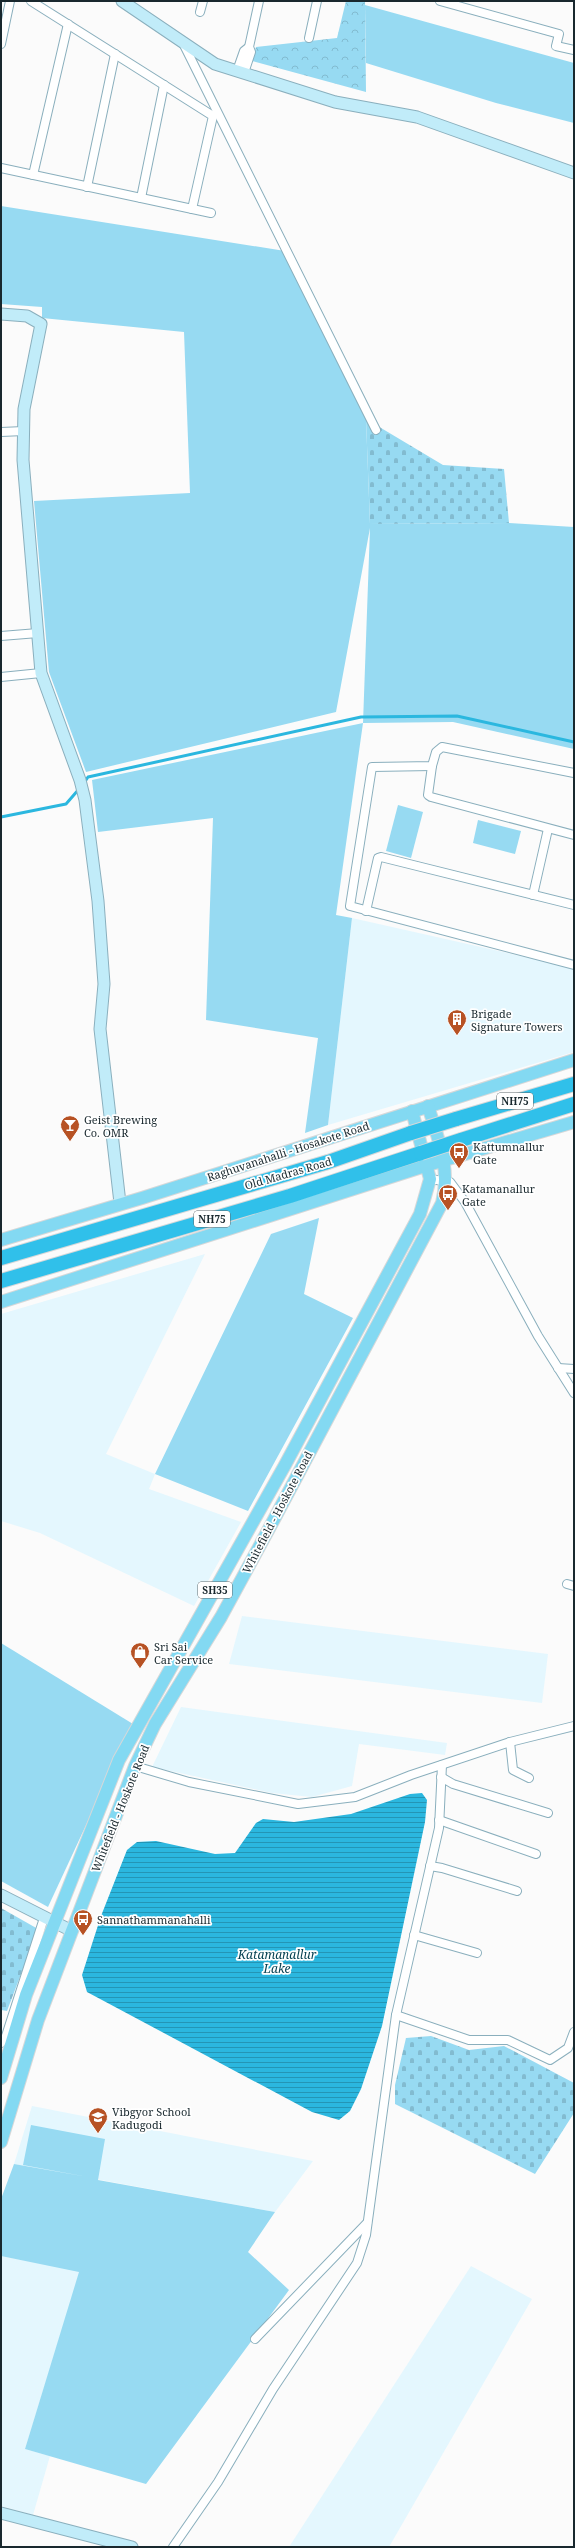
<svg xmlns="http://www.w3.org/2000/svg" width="575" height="2548" font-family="'Noto Serif',serif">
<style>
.built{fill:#e4f7fe}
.grass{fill:#97daf2}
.forest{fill:url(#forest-crowns)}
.cemetery{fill:url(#cemetery-stones)}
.water{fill:url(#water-rules)}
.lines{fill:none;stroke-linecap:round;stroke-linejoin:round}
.stream{stroke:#2bb7df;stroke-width:3}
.street-casing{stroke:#8aafbd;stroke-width:10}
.secondary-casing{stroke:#8aafbd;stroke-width:13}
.primary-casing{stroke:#d6d8d9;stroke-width:14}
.highway-casing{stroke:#d6d8d9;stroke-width:16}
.street{stroke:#fff;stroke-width:8}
.secondary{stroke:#c1ecf9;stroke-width:11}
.primary{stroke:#83d9f2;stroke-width:12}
.highway{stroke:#30c0ea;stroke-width:14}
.highway-bridge-casing{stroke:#d6d8d9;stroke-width:16;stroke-linecap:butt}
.highway-bridge{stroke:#30c0ea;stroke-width:14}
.labels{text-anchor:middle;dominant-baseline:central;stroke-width:3.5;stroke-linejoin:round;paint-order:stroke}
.shield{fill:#fff;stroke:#5e686d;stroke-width:1}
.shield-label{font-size:10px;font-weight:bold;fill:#19282e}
.poi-label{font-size:11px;fill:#19282e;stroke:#fff;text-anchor:start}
.street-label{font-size:11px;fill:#19282e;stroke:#fff}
.water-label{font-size:12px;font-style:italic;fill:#054152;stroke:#fff}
</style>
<defs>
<pattern id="forest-crowns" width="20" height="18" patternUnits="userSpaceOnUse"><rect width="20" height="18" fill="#97daf2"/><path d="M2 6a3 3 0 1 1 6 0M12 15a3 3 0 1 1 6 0" fill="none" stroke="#82bbd0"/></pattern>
<pattern id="cemetery-stones" width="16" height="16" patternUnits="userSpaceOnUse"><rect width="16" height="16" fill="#97daf2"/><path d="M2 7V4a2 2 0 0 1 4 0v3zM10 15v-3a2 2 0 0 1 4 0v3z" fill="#82bbd0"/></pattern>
<pattern id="water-rules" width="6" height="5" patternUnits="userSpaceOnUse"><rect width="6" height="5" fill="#2bb7df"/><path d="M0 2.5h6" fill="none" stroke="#2495b5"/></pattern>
</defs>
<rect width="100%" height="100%" fill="#fbfbfb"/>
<!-- built -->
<g class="built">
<path d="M352,918L574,968V1052L328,1125Z"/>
<path d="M205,1254L106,1454L155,1474L149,1489L241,1522L194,1606L40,1533L1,1521V1314Z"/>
<path d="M242,1616L548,1654L542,1703L229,1664Z"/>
<path d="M181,1707L447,1743L445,1755L359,1744L352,1786L312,1797L272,1793L152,1767Z"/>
<path d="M32,2106L313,2161L275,2212L14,2164Z"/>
<path d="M1,2256L80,2271L25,2449L50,2456L33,2515L1,2506Z"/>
<path d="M471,2266L532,2299L389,2547H289Z"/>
</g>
<!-- grass -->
<g class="grass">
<path d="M365,5L574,63V123L496,103L366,63Z"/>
<path d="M1,206L285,251L366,419L370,524L509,523L574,527V749L453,722L363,723L336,915L352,918L328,1125L305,1133L318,1038L206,1020L213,818L98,832L92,780L363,723L370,528L336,712L86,772L49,672L34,501L190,493L184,332L42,318V307L1,304Z"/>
<path d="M398,805L423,812L411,858L386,851Z"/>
<path d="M478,820L521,831L515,854L473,843Z"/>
<path d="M319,1218L304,1294L353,1318L248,1511L155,1474L271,1234Z"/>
<path d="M1,1643L133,1724L48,1907L1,1881Z"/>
<path d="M31,2125L105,2139L98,2180L275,2212L248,2252L289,2290L146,2484L25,2449L79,2272L1,2256V2199L14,2164L88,2177L23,2165Z"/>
</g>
<!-- forest -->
<path class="forest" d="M346,1H365L366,92L252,61L256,47L337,38Z"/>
<!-- cemetery -->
<g class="cemetery">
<path d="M366,419L443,465L504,469L509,523L370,524Z"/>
<path d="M1,1908L38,1929L7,2011L1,2010Z"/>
<path d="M431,2036L469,2050L504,2046L574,2083V2113L535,2174L395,2104V2085L406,2038Z"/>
</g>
<!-- water -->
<path class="water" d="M422,1793L427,1800L425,1822L382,2026L361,2089L350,2111L339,2120L312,2112L87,1992L82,1975L101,1916L127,1850L137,1842L156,1841L215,1854L235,1853L256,1823L263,1819L294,1822L351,1814L410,1794Z"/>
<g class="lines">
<!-- stream -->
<g class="stream">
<path d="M84,783L88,777L361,717L457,716L574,742"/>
<path d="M1,817L66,804L79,789"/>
</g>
<!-- street casing -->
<g class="street-casing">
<g id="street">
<path d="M31,1L213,116L192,209"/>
<path d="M440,1L559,34L556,46L574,50"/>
<path d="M200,12L203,1"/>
<path d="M309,38L317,1"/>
<path d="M183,43L376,430"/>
<path d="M1,44L10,1"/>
<path d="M237,71L244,51L249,47"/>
<path d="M244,73L251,52L249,47L259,1"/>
<path d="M1,168L211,213"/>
<path d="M33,175L68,24"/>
<path d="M87,187L115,54"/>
<path d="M141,198L164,85"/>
<path d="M1,432L24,431"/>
<path d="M1,636L38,633"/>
<path d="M1,677L41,673"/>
<path d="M432,766L428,795L431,797L574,835"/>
<path d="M574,773L442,747L436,752L432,766L372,767L350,906L574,965"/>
<path d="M533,895L548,829"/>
<path d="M366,911L378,858L381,857L574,905"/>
<path d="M430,1179L450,1182L465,1202L538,1336L574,1393"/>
<path d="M558,1368L574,1369"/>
<path d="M567,1584L574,1586"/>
<path d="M510,1742L513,1770L529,1778"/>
<path d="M135,1766L189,1782L298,1804L355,1797L411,1775L510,1742L574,1726"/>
<path d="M441,1777L453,1784L548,1813"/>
<path d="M439,1820L536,1854"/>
<path d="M430,1866L442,1868L517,1891"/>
<path d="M414,1935L477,1953"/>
<path d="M396,2015L469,2040H508L550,2060L568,2048L574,2032"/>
<path d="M1,2043L6,2036L44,1918"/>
<path d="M255,2339L367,2223"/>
<path d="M173,2547L218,2482L273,2389L357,2263L366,2235L396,2015L439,1828L442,1765"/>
</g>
</g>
<!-- secondary casing -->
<g class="secondary-casing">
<g id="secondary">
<path d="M122,1L215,64L335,102L417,117L574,173"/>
<path d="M1,314L27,316L41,324L24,409L23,460L41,673L80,780L85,800L98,901L104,984L100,1029L120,1203"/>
<path d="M1,1895L72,1931"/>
<path d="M1,2513L132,2547"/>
</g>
</g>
<!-- primary casing -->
<g class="primary-casing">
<g id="primary">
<path d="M1,1240L142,1198L574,1060"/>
<path d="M1,1302L428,1165L574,1122"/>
<path d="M1,2078L26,1995L119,1760L285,1465L420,1214L430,1179L412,1111"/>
<path d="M1,2142L38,2020L135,1766L155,1724L221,1617L271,1525L442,1203C451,1169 438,1139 428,1106"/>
</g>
</g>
<!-- highway casing -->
<g class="highway-casing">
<g id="highway">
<path d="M456,1119L574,1084"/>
<path d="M461,1140L574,1104"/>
<path d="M1,1258L328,1162L411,1133"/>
<path d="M1,1281L290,1196L421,1153"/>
</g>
</g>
<!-- street -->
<use href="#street" class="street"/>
<!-- secondary -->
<use href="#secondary" class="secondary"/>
<!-- primary -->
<use href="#primary" class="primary"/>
<!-- highway -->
<use href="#highway" class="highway"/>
<!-- highway-bridge casing -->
<g class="highway-bridge-casing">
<g id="highway-bridge">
<path d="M411,1133L456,1119"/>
<path d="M421,1153L461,1140"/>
</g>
</g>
<!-- highway-bridge -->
<use href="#highway-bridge" class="highway-bridge"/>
</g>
<!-- icons -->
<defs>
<g id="building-pin" transform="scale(1)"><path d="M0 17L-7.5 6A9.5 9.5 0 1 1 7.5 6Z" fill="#b75224" stroke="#fff"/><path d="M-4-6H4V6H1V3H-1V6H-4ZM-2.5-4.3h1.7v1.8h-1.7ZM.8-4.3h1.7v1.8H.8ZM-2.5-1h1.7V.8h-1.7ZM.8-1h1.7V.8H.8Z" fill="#fff"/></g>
<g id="bar-pin" transform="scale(1)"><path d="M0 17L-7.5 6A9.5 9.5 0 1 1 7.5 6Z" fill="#b75224" stroke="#fff"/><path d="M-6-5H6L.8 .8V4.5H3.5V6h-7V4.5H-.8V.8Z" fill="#fff"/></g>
<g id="bus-pin" transform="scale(1)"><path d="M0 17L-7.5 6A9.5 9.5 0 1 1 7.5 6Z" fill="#b75224" stroke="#fff"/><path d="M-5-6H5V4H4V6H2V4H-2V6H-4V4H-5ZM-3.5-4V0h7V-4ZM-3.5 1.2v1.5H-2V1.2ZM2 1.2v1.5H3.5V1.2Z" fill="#fff"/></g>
<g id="shop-pin" transform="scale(1)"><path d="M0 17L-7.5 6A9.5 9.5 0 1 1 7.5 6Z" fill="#b75224" stroke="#fff"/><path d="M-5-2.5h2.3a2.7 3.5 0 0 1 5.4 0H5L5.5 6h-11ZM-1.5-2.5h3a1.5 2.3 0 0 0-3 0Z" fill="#fff"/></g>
<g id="school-pin" transform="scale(1)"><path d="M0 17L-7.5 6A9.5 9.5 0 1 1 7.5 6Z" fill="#b75224" stroke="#fff"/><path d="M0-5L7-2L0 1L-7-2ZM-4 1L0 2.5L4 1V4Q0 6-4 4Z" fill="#fff"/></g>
</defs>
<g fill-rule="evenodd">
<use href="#building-pin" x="457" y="1019"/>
<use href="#bar-pin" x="70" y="1125"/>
<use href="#bus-pin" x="459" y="1152"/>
<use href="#bus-pin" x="448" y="1194"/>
<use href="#shop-pin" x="140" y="1652"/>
<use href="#bus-pin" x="83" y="1919"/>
<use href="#school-pin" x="98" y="2117"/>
</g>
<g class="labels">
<!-- shield labels -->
<g class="shield">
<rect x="497" y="1093" width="36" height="16" rx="3"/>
<rect x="194" y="1211" width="36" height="16" rx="3"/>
<rect x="198" y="1582" width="34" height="16" rx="3"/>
</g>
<g class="shield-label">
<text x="515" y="1101">NH75</text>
<text x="212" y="1219">NH75</text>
<text x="215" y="1590">SH35</text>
</g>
<!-- poi labels -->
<g class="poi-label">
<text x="471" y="1013">Brigade<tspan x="471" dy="13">Signature Towers</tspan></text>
<text x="84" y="1119">Geist Brewing<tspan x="84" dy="13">Co. OMR</tspan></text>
<text x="473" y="1146">Kattumnallur<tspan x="473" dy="13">Gate</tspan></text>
<text x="462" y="1188">Katamanallur<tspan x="462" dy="13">Gate</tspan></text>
<text x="154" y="1646">Sri Sai<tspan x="154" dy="13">Car Service</tspan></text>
<text x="97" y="1919">Sannathammanahalli</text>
<text x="112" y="2111">Vibgyor School<tspan x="112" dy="13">Kadugodi</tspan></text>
</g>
<!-- street labels -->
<g class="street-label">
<text transform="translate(288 1151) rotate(-18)">Raghuvanahalli - Hosakote Road</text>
<text transform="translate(288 1173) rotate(-16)">Old Madras Road</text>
<text transform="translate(277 1512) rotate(-62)">Whitefield - Hoskote Road</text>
<text transform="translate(120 1808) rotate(-68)">Whitefield - Hoskote Road</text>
</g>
<!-- water labels -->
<g class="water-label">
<text x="277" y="1954">Katamanallur<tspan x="277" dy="14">Lake</tspan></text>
</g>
</g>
<!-- border -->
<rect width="575" height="2548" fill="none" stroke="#19282e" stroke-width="4"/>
</svg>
